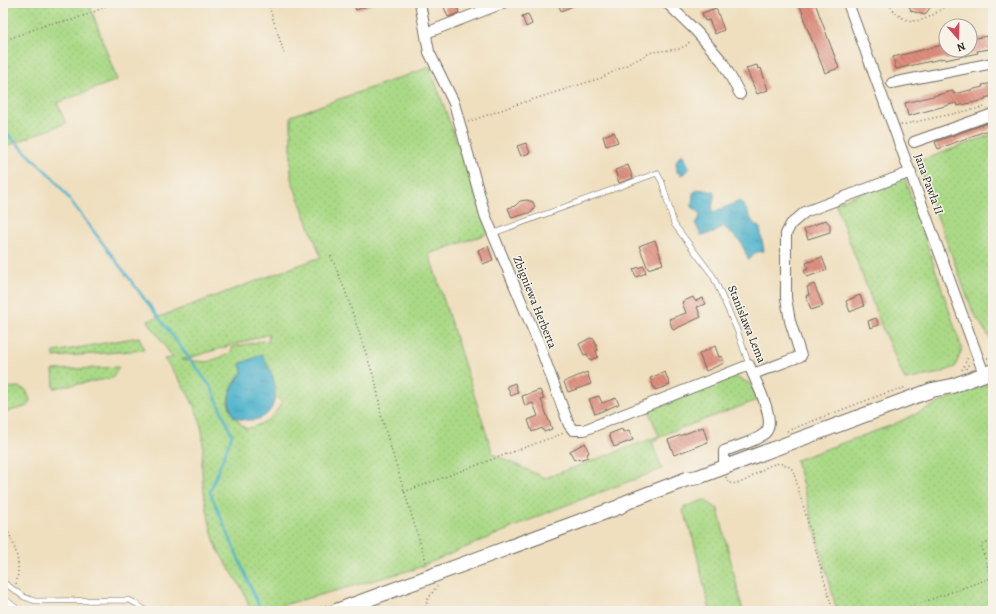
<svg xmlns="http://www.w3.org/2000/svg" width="996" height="614" font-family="Alegreya,serif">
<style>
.grass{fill:url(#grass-dots);stroke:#6b8259;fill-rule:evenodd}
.water{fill:url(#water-ripples);stroke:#3c6f7c}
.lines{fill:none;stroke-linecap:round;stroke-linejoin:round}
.stream{stroke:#4eb3cd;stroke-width:2.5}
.building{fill:url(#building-back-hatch)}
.lane-casing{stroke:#706a5f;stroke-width:6}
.street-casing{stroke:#706a5f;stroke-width:12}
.secondary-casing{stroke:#706a5f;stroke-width:16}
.primary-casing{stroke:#706a5f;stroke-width:16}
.path{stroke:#706a5f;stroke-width:1.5;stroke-dasharray:1 3;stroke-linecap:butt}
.lane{stroke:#fff;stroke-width:5}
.street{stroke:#fff;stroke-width:10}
.secondary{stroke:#fff;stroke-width:14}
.primary{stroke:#fff;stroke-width:15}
.labels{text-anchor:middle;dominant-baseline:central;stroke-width:3;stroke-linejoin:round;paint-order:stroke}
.street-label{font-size:12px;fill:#2b2b2b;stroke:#f7f3e8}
</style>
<defs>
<pattern id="grass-dots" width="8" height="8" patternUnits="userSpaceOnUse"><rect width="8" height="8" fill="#abda87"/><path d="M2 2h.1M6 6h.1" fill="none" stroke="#93bb75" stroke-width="1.8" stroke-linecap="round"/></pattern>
<pattern id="water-ripples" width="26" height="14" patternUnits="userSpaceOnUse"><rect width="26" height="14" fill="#4eb3cd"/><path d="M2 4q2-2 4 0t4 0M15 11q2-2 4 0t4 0" fill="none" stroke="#4192a7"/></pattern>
<pattern id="building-back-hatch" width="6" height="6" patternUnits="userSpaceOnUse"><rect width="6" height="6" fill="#de8e7e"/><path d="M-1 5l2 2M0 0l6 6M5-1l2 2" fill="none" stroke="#b47467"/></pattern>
</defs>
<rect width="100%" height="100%" fill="#f7f3e8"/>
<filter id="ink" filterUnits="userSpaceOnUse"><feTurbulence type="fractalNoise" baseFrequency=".025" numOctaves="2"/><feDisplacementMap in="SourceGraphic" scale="8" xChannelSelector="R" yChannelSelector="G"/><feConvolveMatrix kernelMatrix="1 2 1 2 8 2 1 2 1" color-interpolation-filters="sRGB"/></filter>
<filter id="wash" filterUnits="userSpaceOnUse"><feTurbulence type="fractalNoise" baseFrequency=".012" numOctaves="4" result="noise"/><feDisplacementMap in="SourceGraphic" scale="16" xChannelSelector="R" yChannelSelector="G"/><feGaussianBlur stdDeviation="0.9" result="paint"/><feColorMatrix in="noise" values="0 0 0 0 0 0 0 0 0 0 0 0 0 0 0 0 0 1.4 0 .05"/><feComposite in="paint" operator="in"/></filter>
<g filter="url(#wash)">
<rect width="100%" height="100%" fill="#efdfbf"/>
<!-- grass -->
<g class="grass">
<path d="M3,3H89L117,80L57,103L66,123L7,146L3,142Z"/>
<path d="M430,67L489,233L429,254L493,454L545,478L659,436L649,411L735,377L749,383L760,399L665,434L652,442L662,469L556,509L415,569L261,611H249C250,592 222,563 215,543C209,523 203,493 202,471C201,460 204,449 203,438C200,408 181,381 164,359L173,358L148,321L321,257L291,179V116ZM269,334L268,342L262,341L233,347L230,354L207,362L182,360ZM242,372L272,375L274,396L282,401C273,420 265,423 246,429C223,406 223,399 242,372Z"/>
<path d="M993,134V343L973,312L917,162Z"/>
<path d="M904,176L962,349L955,367L940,373L905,380L883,330L835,203Z"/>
<path d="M139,337L144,350L54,357V352Z"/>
<path d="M119,367L113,378L54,388L53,370Z"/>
<path d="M993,382V611H837L796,460L892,425L948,399Z"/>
<path d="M18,387L26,390L30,400L28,406L3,413V388Z"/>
<path d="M704,500L718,509L743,611H710L692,534L683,511L684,507Z"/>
</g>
<!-- water -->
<g class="water">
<path d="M680,155H683L690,168L682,175L677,172L676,162Z"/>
<path d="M698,189L714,192C715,199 711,206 713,212L740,201C749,210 749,222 760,228L764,251L757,252L749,260L740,241L723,226L714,233L701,235L695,223L700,217L699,212L692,207L693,193Z"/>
<path d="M262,354C265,361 270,368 272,374C282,405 267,429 234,417C224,397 231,389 242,372L240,364Z"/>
</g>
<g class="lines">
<!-- stream -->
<path class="stream" d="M3,130L55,180L211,387L232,435L210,492L261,611"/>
</g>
<g id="blocks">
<!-- building -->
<g class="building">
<path d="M354,3H373V4L356,10Z"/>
<path d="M450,3H456L459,13L448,17L444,7Z"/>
<path d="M558,3H580L561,11Z"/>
<path d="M799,3H815L839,68L825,73L804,20L805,19Z"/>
<path d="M908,3H933L925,15L911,11Z"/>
<path d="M716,8L724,30L715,34L709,20L705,21L702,13Z"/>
<path d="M528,14L532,24L526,27L522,16Z"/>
<path d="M987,36L990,49L977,51L978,53L945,60V58L896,69L893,57L942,45V47L946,46V50H970V39Z"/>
<path d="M757,65L758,69L761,68L768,90L757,94L746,68Z"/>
<path d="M993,83V96L985,98V100L957,106L956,103L908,116L905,103L953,91L954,94L983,87L982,85Z"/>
<path d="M993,121V128L938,149L935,142Z"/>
<path d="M614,132L618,142L606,146L603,136Z"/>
<path d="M526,143L530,153L521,156L517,146Z"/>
<path d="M628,165L633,178L619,183L615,170Z"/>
<path d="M527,200L533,202L535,207L532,212L512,218L508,208L515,206L520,201Z"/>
<path d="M826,220L830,225V232L808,239L804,229Z"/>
<path d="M655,240L663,264L648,269L639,246Z"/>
<path d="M488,246L493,260L483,264L478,250Z"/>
<path d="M822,257L827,270L807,277L804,271L808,269L806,263Z"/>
<path d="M644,266L646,273L636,277L633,269Z"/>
<path d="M814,284L823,306L811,310L806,296L809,295L807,287Z"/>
<path d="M860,295L864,306L850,312L846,301Z"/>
<path d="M693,297L695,301L703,298L706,304L697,307L701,317L673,330L669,319L686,313L682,302Z"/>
<path d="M876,318L879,325L870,328L868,321Z"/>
<path d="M590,338L594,339L598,350L596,351L598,357L590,360L587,354L584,355L579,344Z"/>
<path d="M715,346L719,357L722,356L724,363L706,371L699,354Z"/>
<path d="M587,372L591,384L568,392L564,382Z"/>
<path d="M665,372L670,385L655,390L650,378Z"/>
<path d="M515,383L518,393L511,396L507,386Z"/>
<path d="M540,390L544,399L541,400L552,429L544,432L542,428L532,432L528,420L538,416L533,403L525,406L522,396Z"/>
<path d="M599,396L602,403L616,398L619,404L595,414L589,399Z"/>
<path d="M703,427L708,442L674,455L668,440Z"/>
<path d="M622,429L623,432L629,430L633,440L614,447L609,434Z"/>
<path d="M585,443L589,453L587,454L588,457L579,460L578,458L574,460L570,451Z"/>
</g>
</g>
</g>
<g filter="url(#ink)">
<use href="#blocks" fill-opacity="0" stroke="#706a5f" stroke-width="1"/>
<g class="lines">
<!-- lane casing -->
<g class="lane-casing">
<g id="lane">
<path d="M494,233L657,173L662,182L674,224L713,276L737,330L749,365"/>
<path d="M3,582L24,597L35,601L129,600L137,604L146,611"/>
</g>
</g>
<!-- street casing -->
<g class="street-casing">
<g id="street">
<path d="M420,3L429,52L454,103L485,215L539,344L569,425L573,430H584L749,365L753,374L801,356L790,321L786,298V234L791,224L805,212L911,172"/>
<path d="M667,3L696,31L722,61L740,94"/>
<path d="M848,3L984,374"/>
<path d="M426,33L503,3"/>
<path d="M892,83L993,63"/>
<path d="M914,142L993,114"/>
<path d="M724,468V451C737,446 755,442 765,433C777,422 758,387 753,374"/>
</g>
</g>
<!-- secondary casing -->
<g class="secondary-casing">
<path id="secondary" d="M336,611L619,507L627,502L687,479L698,477L932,390L952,386L993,371"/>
</g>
<!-- primary casing -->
<g class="primary-casing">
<path id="primary" d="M3,604L12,611"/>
</g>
<!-- path -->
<g class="path">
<path d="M268,3L284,53"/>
<path d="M889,3C904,32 930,21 948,3"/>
<path d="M3,41L48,24L69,21L94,12L112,3"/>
<path d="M468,122L512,106L601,78L652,52L679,49L687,45L691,40"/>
<path d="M901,125L985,107"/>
<path d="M331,256L345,290L376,384L382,419L427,565"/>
<path d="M987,358H993"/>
<path d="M966,369L970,362"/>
<path d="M962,370L968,357"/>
<path d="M787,431L883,394L907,387"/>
<path d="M726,477L728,483C731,483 735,484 738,483C756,480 773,451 793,470L833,611"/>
<path d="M404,492L564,433"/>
<path d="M3,522C14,542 22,561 16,584"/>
<path d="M991,578L981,545L993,541"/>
<path d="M310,611L327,605"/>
<path d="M424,611L428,599L437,586"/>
<path d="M898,611L991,578L993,586"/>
</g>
<!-- lane -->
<use href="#lane" class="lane"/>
<!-- street -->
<use href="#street" class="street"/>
<!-- secondary -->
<use href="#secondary" class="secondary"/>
<!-- primary -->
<use href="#primary" class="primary"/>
</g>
</g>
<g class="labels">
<!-- street labels -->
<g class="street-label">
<text transform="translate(929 184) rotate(70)">Jana Pawła II</text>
<text transform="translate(535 302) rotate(68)">Zbigniewa Herberta</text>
<text transform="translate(747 324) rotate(68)">Stanisława Lema</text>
</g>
</g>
<!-- margin -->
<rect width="996" height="614" fill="none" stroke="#f7f3e8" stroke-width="16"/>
<!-- north arrow -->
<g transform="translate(958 38) rotate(160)"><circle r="19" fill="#f7f3e8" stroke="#a5a39c"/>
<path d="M0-3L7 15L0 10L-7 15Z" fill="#d1495b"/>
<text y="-6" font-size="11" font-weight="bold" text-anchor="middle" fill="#2b2b2b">N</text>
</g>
</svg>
